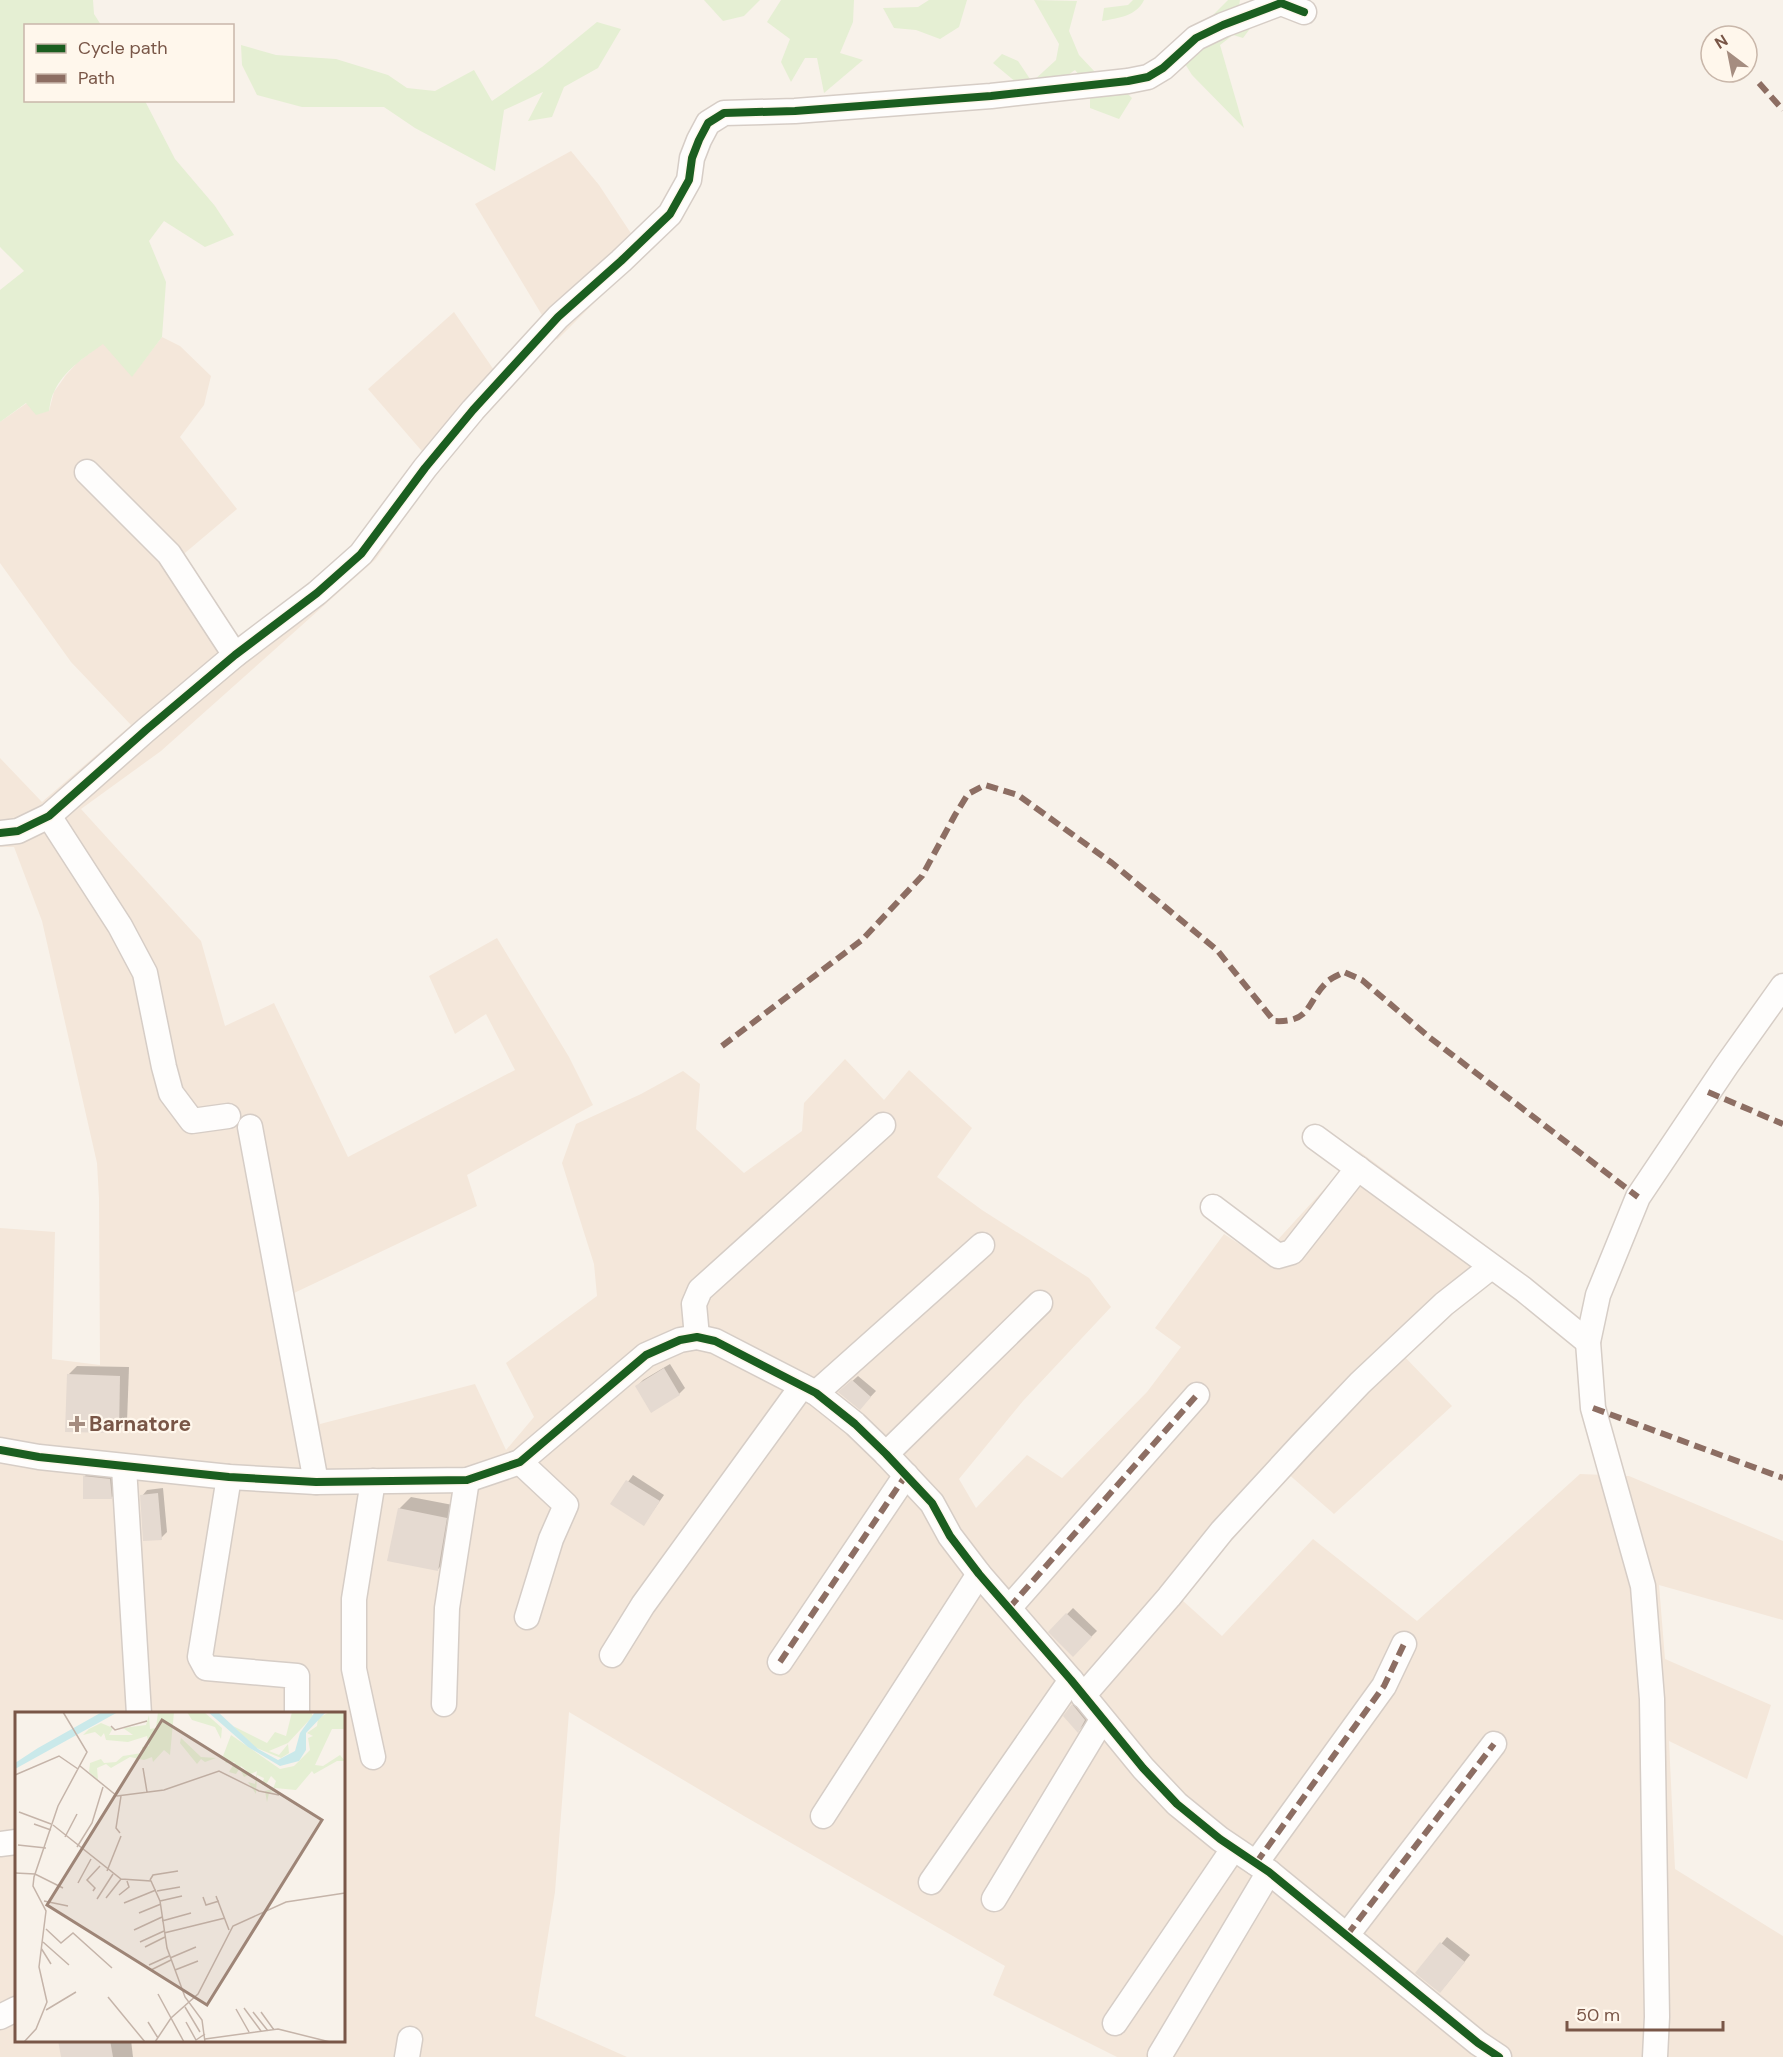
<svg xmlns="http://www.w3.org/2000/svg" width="1783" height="2057" font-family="'DM Sans',sans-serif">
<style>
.residential{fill:#f4e7da;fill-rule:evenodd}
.green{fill:#e5efd3}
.shadow{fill:#0003}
.building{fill:#e5dad1}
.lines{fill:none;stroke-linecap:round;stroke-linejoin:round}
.minor-casing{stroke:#d6cdc6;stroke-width:27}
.minor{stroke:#fefdfc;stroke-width:24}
.quiet{stroke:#8d6e63;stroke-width:6;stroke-dasharray:12 6;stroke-linecap:butt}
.cycleway-casing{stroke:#fff7ec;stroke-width:11}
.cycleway{stroke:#1b5e20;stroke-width:8}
.poi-dot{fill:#a58d80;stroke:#fff7ec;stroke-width:2}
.labels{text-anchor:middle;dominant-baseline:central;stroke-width:4.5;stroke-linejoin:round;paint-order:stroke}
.poi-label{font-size:21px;font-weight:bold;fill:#795647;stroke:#fff7ec;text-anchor:start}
.inset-road{fill:none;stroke:#c5b4a9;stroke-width:1.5}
.view{fill:#9e8577;fill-opacity:0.15;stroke:#9e8577;stroke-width:3}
.inset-edge{fill:none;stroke:#795647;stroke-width:3}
</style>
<rect width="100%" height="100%" fill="#f8f2ea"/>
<!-- residential -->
<g class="residential">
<path d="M571,151L599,185L644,253L557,340L475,204Z"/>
<path d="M454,312L507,389L449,453L376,559L161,751L81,809L201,941L225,1026L274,1003L348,1157L515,1070L486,1014L455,1034L429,976L497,938L569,1057L593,1105L467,1175L477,1206L292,1294L320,1424L475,1384L506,1450L534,1417L506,1363L597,1296L594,1264L562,1163L576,1124L641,1094L683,1071L700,1084L696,1129L744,1173L802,1131L804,1103L845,1059L884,1100L909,1070L972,1128L937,1177L982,1210L1089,1278L1111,1307L1023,1401L959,1479L976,1508L1027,1455L1062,1478L1147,1392L1181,1347L1155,1328L1224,1234L1261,1258L1359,1151L1425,1200L1503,1270L1402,1354L1452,1406L1334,1514L1286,1472L1182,1600L1222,1636L1313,1539L1417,1621L1580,1474L1629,1476L1783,1541V1620L1659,1585L1665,1659L1771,1705L1747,1779L1669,1741L1675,1869L1783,1936V2057H1117L993,1995L1005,1966L744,1816L569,1712L555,1892L535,2016L627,2057H0V1228L55,1232L52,1359L100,1365L99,1198L97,1163L42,921L14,847H0V758L42,802L131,725L71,662L0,563V422L27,403L49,411L54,392L66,375L77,363L103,343L132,376L162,337L180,346L211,376L204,405L180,437L237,509L179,558L238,641L347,557L427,457L368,389ZM16,1714H344V2040H16Z"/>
</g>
<!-- green -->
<g class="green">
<path d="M0,0H93L94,14L101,25L26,26V100L145,101L175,159L215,206L234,235L205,247L164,221L149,241L166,282L162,337L132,377L103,344C85,357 63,371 54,392C51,397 50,405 49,411L36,415L26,403L0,422V290L24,271L0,247Z"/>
<path d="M704,0H760L744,16L723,21Z"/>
<path d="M781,0H854L853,22L840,53L863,60L824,93L817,58H805L791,82L781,62L790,39L767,22Z"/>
<path d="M929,0H967L959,27L940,39L916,30L894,28L883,8L918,7Z"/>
<path d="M1034,0L1077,1L1069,31L1079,55L1095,72L1112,79L1132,98L1119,119L1090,108V89L1075,70L1051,87L1017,83L993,63L1002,54L1018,61L1032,82L1056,60L1059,44Z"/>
<path d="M1133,0H1144C1137,16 1118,18 1102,21L1104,8L1128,5Z"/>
<path d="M1228,0H1240L1239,6L1260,15L1243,38L1233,35L1220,45L1244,128L1192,75L1177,51Z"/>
<path d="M597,22L621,29L598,68L564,87L552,117L528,121L543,92L504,110L495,171L415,128L384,107H302L257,95L242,65L241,45L276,55L336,59L388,75L407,88L435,91L474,70L492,101L542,67Z"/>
</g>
<!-- shadow -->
<g class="shadow">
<path d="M670,1364L685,1388L679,1394L637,1386L643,1380Z"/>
<path d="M77,1366L129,1367L127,1422L118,1431L68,1375Z"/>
<path d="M858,1376L876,1391L860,1408L840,1392Z"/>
<path d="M90,1471L116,1474L117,1492L111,1498L84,1477Z"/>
<path d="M633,1475L664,1495L644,1524L612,1504Z"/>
<path d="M163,1488L167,1532L161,1538L142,1496L147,1490Z"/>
<path d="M411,1497L458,1506L450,1557L438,1569L399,1509Z"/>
<path d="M1073,1608L1097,1631L1073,1655L1050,1632Z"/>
<path d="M1091,1687L1096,1713L1078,1731L1065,1716L1073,1705Z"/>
<path d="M1447,1937L1470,1955L1445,1986L1417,1973Z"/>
<path d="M60,2040H131L133,2057H62Z"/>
</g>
<!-- building -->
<g class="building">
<path d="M664,1368L680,1395L651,1413L635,1386Z"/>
<path d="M67,1374L120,1376L119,1433L65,1432Z"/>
<path d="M852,1380L871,1397L860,1410L838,1392Z"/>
<path d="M83,1476L110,1479L112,1499H83Z"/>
<path d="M626,1480L660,1501L644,1526L610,1504Z"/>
<path d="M158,1493L162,1540L143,1541L140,1495Z"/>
<path d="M398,1508L447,1518L438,1571L387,1561Z"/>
<path d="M1066,1613L1092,1637L1073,1657L1048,1632Z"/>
<path d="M1072,1704L1085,1720L1078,1733L1063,1716Z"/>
<path d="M1440,1942L1465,1962L1440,1993L1415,1973Z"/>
<path d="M58,2040H110L113,2057H61Z"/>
</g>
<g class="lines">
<!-- minor casing -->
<g class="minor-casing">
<g id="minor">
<path d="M87,472L169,554L235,655"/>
<path d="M49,816L120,926L145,973L164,1067L171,1093L192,1121L228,1116"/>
<path d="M0,833L18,831L49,816L146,730L235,655L317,593L361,554L425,468L473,410L558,317L621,261L670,214L689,180L692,158L699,140L708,123L724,113L795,111L991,96L1128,81L1148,77L1163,68L1196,38L1223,25L1281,3L1304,12"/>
<path d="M250,1127L316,1482"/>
<path d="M1315,1137L1523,1289L1588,1342"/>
<path d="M1213,1207L1278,1256L1292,1252L1358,1168"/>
<path d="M697,1337L694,1304L700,1290L883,1125"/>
<path d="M816,1393L982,1245"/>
<path d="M0,1450L39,1457L229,1477L316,1482L467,1480L520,1462L646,1355L680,1340L697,1337L715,1341L816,1393L855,1424L886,1454L932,1503L950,1536L979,1574L1071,1680L1143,1768L1177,1804L1220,1839L1269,1872L1478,2043L1499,2057"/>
<path d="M886,1454L1040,1303"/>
<path d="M520,1462L566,1505L551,1539L527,1617"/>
<path d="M124,1467L139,1714"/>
<path d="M229,1477L200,1657L206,1668L297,1676V1714"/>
<path d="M373,1481L354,1599V1669L373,1757"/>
<path d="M1009,1608L1197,1395"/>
<path d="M612,1655L643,1605L802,1386"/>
<path d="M780,1662L906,1475"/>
<path d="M1083,1696L1169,1597L1222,1531L1302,1444L1360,1383L1444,1304L1491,1267"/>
<path d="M444,1704L447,1608L467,1480"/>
<path d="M823,1816L979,1574"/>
<path d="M0,1844L16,1842"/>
<path d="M1256,1863L1384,1686L1404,1644"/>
<path d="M931,1882L1071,1680"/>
<path d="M994,1899L1102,1720"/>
<path d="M1347,1935L1494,1744"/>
<path d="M0,2017L16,2009"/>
<path d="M1115,2023L1233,1849"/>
<path d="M1160,2055L1269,1872"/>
<path d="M407,2057L410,2039"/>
<path d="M1655,2057L1657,2017L1652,1699L1643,1586L1593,1408L1588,1342L1598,1295L1638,1197L1726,1066L1783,986"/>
</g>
</g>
<!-- minor -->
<use href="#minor" class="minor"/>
<!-- quiet -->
<g class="quiet">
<path d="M1759,83L1783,110"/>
<path d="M722,1046L862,940L922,876L955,815L968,794L985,785L1018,795L1112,863L1217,950L1274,1021C1312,1023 1306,1002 1327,982C1331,978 1339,975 1344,972L1362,980L1429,1037L1638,1197"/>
<path d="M1708,1092L1783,1124"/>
<path d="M1593,1408L1783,1478"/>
<path d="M1009,1608L1197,1395"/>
<path d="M780,1662L906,1475"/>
<path d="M1256,1863L1384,1686L1404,1644"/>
<path d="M1347,1935L1494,1744"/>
</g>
<!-- cycleway casing -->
<g class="cycleway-casing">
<g id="cycleway">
<path d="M0,833L18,831L49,816L146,730L235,655L317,593L361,554L425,468L473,410L558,317L621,261L670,214L689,180L692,158L699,140L708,123L724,113L795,111L991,96L1128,81L1148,77L1163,68L1196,38L1223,25L1281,3L1304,12"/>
<path d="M0,1450L39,1457L229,1477L316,1482L467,1480L520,1462L646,1355L680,1340L697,1337L715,1341L816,1393L855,1424L886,1454L932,1503L950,1536L979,1574L1071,1680L1143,1768L1177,1804L1220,1839L1269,1872L1478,2043L1499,2057"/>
</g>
</g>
<!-- cycleway -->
<use href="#cycleway" class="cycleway"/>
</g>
<!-- markers -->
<path class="poi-dot" d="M74 1415h6v6h6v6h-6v6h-6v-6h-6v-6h6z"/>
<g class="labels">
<!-- poi labels -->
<g class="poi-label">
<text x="89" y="1424">Barnatore</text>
</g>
</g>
<!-- overview -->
<g transform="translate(15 1712)">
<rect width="330" height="330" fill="#f8f2ea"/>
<path d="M143,0H159L155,43L149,38L138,50L137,45L129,48L115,45L96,56L91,52L82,56L83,68L74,60L75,51L86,47L89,51L101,50L108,44L127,41V35L134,34L132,24L113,30L91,28L89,21L86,25L80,20L68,23L74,17L86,11L98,16L94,23H118L108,16L131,13L134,3L135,17L141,16ZM172,0H189L207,16L206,27L200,15L177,8ZM277,0H296L298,4L273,31L254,39L264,43L273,32L274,41L266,46L239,35L218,14L252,31L260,20L271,24ZM315,0H329L330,17H317L300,53L308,54L325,43L330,49H322L299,62L297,59L281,78L260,76L258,78L254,79L259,80L254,81L252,90L250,79L258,77L261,69L256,64L252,71L247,73L249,66L242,63L241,82L233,70L240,72L242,59L229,65L226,59H232L226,54L221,62L214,60L220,50L211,51L208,44L216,23L265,57L279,54L295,38L293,26L298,24L292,21L302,14L303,6ZM166,26L186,45L201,46L190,50L186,47L182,52L165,31Z" fill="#e5efd3"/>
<path d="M87,0H103L0,57V51L23,36ZM193,0H203L243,37L263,48L280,39L285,21L300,0H311L291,21V38L284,49L265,54L233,35Z" fill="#cae9ea"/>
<path class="inset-road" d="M96,14L100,18L132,9M65,54L102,84L149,78L204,59L244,79L264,83M128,56L132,80M0,63L44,44L63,57M4,100L36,112M19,112L36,118M38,113L106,167L136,169L145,189L152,236L170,285L187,308L190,330M105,121L101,116L106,84M50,125L62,102M3,133L31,136M62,135L77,111L88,75M92,159L106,124M0,161L20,162L48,176M135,168L138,163L163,159M63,171L76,147M78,179L80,176L72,168L85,154M142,179L165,175M104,183L114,175L112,169M201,184L214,218M188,185L191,193L204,189M91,186L106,167M82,187L98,162M29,189L53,194M145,189L167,184M109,191L141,178M124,201L146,192M147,209L176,201M31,217L46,231L58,221L97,256M119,218L147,205M149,221L210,206M28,230L54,253M125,230L149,219M130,235L150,225M26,236L36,252M155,246L181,235M134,253L154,244M136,258L156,248M160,258L183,249M143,282L169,330M93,285L130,330M170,295L185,320M229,296L246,319M221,297L234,320M31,298L61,280M238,300L253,319M246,300L259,318M133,310L143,326M171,310L181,328L190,322M190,327L263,317L315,330M9,330L21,317L32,290L24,255L31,199L18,174L19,165L43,94L72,40L48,0M140,330L156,306L183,282L218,214L271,190L330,181"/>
<path class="view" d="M147,8L307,108L192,293L32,193Z"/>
<rect width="330" height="330" class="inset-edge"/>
</g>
<!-- legend -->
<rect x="24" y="24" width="210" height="78" fill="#fff7ec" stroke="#c9b7aa" stroke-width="1.5"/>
<rect x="36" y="44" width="30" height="9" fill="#1b5e20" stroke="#c9b7aa" stroke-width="1.5"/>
<text x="78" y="54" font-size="18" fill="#795647">Cycle path</text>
<rect x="36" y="74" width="30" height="9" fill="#8d6e63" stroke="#c9b7aa" stroke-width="1.5"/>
<text x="78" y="84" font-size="18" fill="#795647">Path</text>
<!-- north arrow -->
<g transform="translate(1729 54) rotate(328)"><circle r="28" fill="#fff7ec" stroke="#c9b7aa" stroke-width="1.5"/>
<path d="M0-4.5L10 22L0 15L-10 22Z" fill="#a58d80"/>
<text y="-9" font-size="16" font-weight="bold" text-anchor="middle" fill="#795647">N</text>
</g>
<!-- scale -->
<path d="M1567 2021v9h156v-9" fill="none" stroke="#795647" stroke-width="3"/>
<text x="1576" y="2021" font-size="18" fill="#795647" stroke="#fff7ec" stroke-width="4.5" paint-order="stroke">50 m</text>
</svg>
